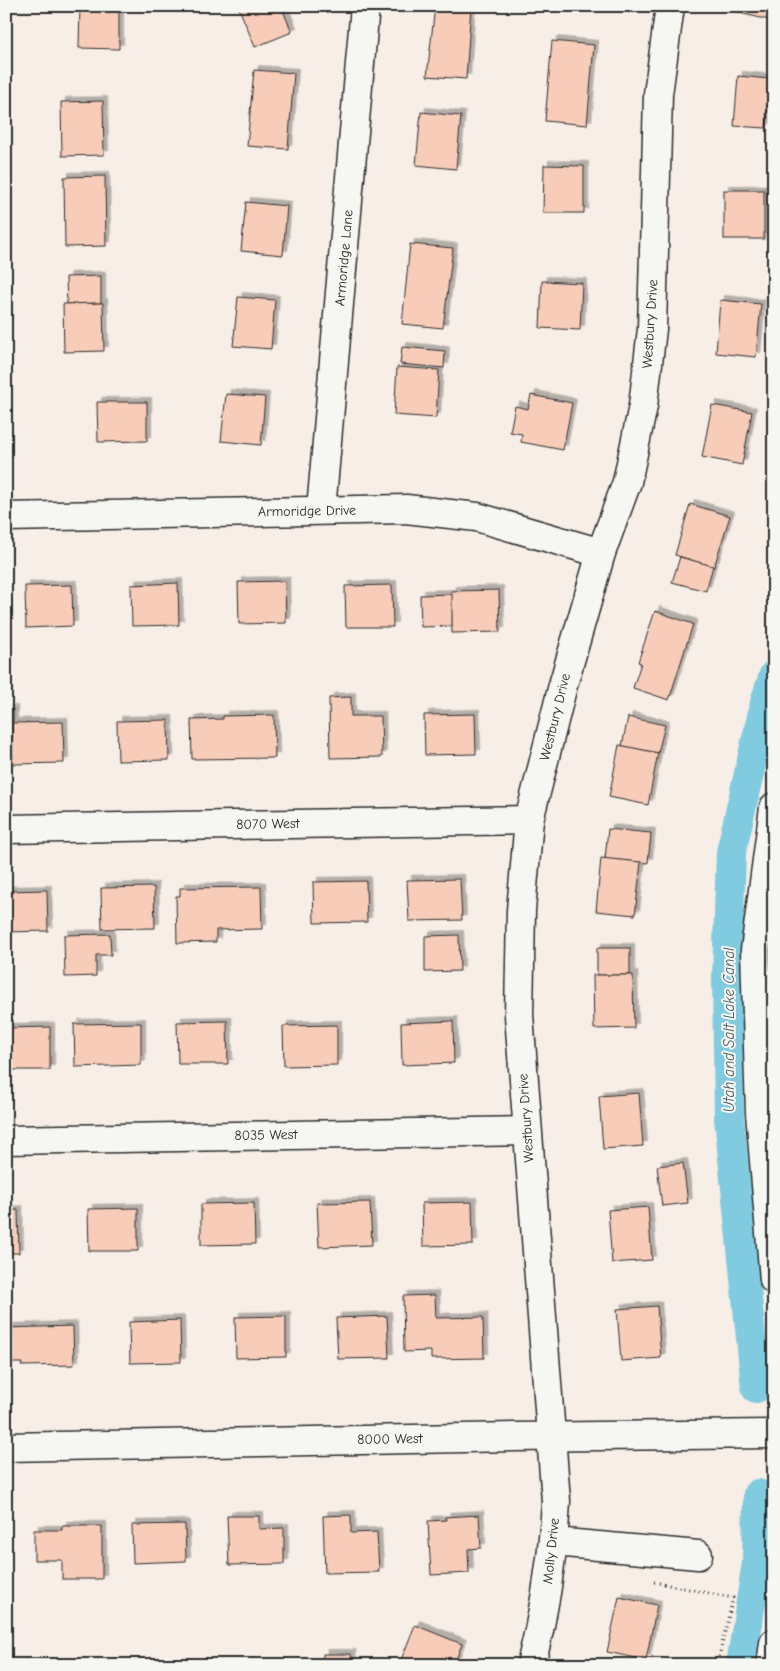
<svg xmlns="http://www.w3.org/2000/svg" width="780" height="1671" font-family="'Comic Neue',sans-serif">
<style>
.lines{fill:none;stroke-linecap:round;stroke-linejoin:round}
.canal{stroke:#80cbe0;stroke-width:30}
.building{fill:#f7ccb9;stroke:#2b2b2b;filter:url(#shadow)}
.minor-casing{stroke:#2b2b2b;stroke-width:31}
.path{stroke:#2b2b2b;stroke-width:3;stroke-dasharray:1 4;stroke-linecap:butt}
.minor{stroke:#f6f6f2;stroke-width:28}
.labels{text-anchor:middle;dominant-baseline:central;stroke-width:4;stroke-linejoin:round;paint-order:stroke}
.street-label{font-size:14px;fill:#2b2b2b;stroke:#f6f6f2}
.water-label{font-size:15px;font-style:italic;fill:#445b61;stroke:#f6f6f2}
</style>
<defs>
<filter id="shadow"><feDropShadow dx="4.5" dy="-4.5" stdDeviation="0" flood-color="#0004"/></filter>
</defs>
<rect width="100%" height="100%" fill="#f6eee7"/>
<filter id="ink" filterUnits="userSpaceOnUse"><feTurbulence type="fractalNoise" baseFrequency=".02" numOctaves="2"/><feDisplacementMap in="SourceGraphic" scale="10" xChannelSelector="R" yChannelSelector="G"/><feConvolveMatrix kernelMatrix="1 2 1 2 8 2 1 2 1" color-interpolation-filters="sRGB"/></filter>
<g filter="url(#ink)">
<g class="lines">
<!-- canal -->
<g class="canal">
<path d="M756,1388L729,1118L727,978L731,852L766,699L774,675"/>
<path d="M741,1665L757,1563L758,1494"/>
</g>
</g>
<!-- building -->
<g class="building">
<path d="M80,6H119V49L79,48Z"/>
<path d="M238,6H281L292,32L255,47Z"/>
<path d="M435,6H471L466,79L427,76Z"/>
<path d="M741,6H774V21L739,13Z"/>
<path d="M552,41L594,45L587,125L545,121Z"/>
<path d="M254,70L294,73L288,149L247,146Z"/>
<path d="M738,76L770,79L766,128L734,126Z"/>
<path d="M103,101L104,155L62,156L61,102Z"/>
<path d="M421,112L461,116L456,169L416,165Z"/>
<path d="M544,165L584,166V213H543Z"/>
<path d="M105,176L106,246L65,247L64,177Z"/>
<rect x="724" y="190" width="40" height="49"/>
<path d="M246,202L287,206L283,255L241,251Z"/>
<path d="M410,244L453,248L443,328L402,324Z"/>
<path d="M101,276V303L67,304L66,277Z"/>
<path d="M542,281L582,283L580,330L540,328Z"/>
<path d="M238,297L275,300L271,349L233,346Z"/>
<path d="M720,300L761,304L756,357L716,353Z"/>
<path d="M103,303L104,351L64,352L63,304Z"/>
<path d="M402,347L445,351L444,368L400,364Z"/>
<path d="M397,367L439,370L436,418L394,415Z"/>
<path d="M226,394L265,397L261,445L221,441Z"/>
<path d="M531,395L572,403L563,450L521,442L522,434L510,432L515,406L528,409Z"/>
<path d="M97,402H147V441L98,442Z"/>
<path d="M712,405L752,412L742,465L702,457Z"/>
<path d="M690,504L730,516L714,567L675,555Z"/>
<path d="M680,557L713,566L706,591L672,582Z"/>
<path d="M285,581L286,623L239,624L238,582Z"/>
<path d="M178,583L179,625L132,626L131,585Z"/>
<path d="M72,585L73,626L26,628L25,586Z"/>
<path d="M392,585L393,627H346L345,586Z"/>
<path d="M499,590L500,632L452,633L451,591Z"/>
<path d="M452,594V626L421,627L420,595Z"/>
<path d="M655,611L693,624L669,700L633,688L641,663L638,662Z"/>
<path d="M351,697V716H381L382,757L330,758L329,698Z"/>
<rect x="6" y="710" width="7" height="41"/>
<path d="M475,714L476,754L425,755L424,715Z"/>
<path d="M274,715L275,758L192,759L191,720L223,719V716Z"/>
<path d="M628,717L665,725L658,753L622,746Z"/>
<path d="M168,720L169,760L118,761L117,721Z"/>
<path d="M63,722L64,763L13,764L12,723Z"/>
<path d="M619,745L658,753L648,805L609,797Z"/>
<path d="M608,829L651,833L648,863L605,859Z"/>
<path d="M601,858L641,862L635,915L596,911Z"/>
<path d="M460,879L462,920L409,921L407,880Z"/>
<path d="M366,881L367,922L314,923L313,882Z"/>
<path d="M154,887L155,928L102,929L101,888Z"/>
<path d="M261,887L262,929L216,930V942L177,943L176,896H180V888Z"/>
<path d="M47,890L48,931L6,932V891Z"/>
<path d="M110,934L111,955H96V976L65,977L64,935Z"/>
<path d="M459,935L460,971L425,972V936Z"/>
<rect x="597" y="948" width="33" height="27"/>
<path d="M593,975H633L634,1028L594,1029Z"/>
<path d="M227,1021L228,1064H178L177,1022Z"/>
<path d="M453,1021L454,1063L402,1065L401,1023Z"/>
<path d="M141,1023V1065L75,1067L74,1024Z"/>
<path d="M337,1025V1065L284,1066L283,1026Z"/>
<path d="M50,1027V1070H6V1028Z"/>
<path d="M639,1093L643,1146L603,1149L599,1096Z"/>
<path d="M683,1163L688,1203L662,1206L657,1166Z"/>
<path d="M370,1202L372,1245L319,1247L317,1203Z"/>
<path d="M472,1202L473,1245L423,1246L422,1203Z"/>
<path d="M254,1203L255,1244L201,1245V1204Z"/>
<path d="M648,1207L652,1260L612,1263L608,1210Z"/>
<path d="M138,1208V1251H89L88,1209Z"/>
<path d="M18,1210L19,1253H6V1211Z"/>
<path d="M435,1295L436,1318L483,1317L484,1358L431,1359V1351L404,1352L403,1296Z"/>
<path d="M657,1306L661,1358L621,1361L617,1309Z"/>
<path d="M286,1316V1357L236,1358L235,1317Z"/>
<path d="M387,1316L389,1358L338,1359L336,1318Z"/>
<path d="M180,1320L181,1362L130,1363L129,1322Z"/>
<path d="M73,1326L74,1365L21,1366L22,1363H6V1328Z"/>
<path d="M351,1515V1533L377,1532L379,1572L325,1573L323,1516Z"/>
<path d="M479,1515L481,1548L468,1549L469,1573L431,1575L428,1521L446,1520L445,1517Z"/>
<path d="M227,1516H259V1529L284,1528V1564L229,1565Z"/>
<path d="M185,1524L186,1561L133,1563L132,1525Z"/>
<path d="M62,1526H102V1579H62V1560H34V1530H62Z"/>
<path d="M619,1597L657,1605L646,1660L607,1652Z"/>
<path d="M415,1625L462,1644L454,1665H399Z"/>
<path d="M323,1654H351L352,1665H323Z"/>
</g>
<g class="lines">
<!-- minor casing -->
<g class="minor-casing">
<g id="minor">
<path d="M321,510L365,6"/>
<path d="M6,517L406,509L477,517L601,553"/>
<path d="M774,807L755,950L760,1113L774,1280"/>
<path d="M6,829L529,820"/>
<path d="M6,1140L527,1131"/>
<path d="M6,1447L514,1437L774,1434"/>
<path d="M554,1542L698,1555"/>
<path d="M531,1665C545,1610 553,1557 556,1501L519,1015L521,910L529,820L563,685L601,553L627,482L643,406L652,329L658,94L670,6"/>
<path d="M771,1665L774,1643"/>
</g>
</g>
<!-- path -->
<path class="path" d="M654,1582L733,1598L717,1665"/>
<!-- minor -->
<use href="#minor" class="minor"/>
</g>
</g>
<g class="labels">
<!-- street labels -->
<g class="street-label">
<text transform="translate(344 258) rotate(-85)">Armoridge Lane</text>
<text transform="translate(650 324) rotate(-86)">Westbury Drive</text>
<text transform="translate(307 511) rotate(-1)">Armoridge Drive</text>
<text transform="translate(555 717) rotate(-76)">Westbury Drive</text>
<text transform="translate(268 824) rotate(-1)">8070 West</text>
<text transform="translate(526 1118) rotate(-94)">Westbury Drive</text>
<text transform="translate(266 1135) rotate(-1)">8035 West</text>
<text transform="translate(390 1439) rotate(-1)">8000 West</text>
<text transform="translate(551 1551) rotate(-84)">Molly Drive</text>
</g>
<!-- water labels -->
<g class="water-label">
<text transform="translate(729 1030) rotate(-90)">Utah and Salt Lake Canal</text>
</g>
</g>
<!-- margin -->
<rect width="780" height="1671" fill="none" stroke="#f6f6f2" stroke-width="25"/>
<rect x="12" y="12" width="755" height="1646" fill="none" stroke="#2b2b2b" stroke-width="2" filter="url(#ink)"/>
</svg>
